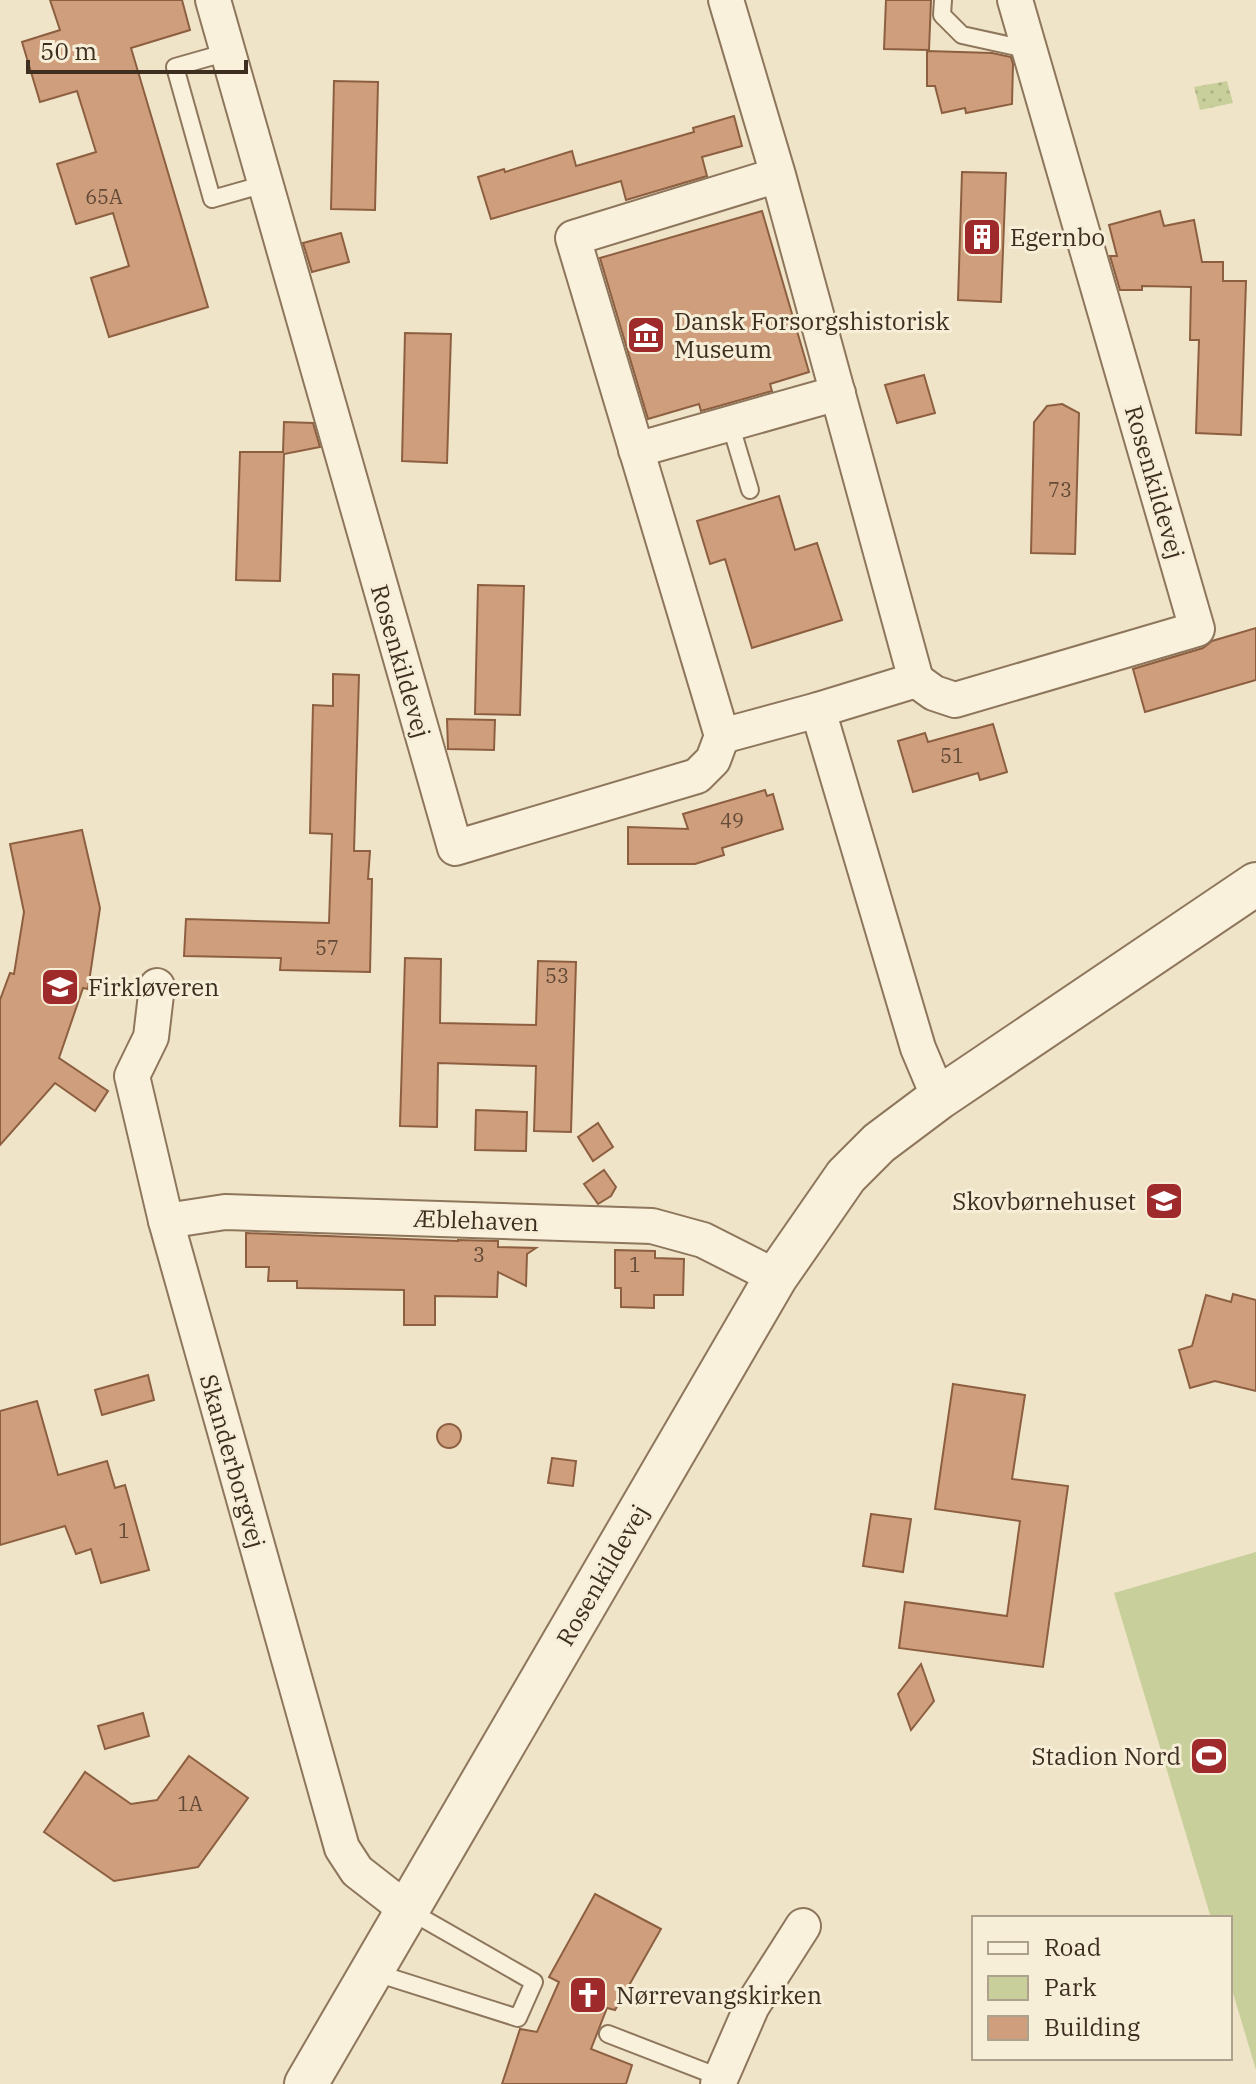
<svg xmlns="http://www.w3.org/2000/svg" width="1256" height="2084" font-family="'IBM Plex Serif',serif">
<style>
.green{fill:#c9cf9b}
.park{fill:url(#park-dots)}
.building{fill:#cf9f7d;stroke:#8d5f41;stroke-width:2}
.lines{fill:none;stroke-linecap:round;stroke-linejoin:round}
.service-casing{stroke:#8d765c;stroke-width:20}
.minor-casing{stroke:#8d765c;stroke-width:38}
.tertiary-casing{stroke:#8d765c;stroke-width:46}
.service{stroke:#faf1dc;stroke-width:16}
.minor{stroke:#faf1dc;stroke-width:34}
.tertiary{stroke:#faf1dc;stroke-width:42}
.labels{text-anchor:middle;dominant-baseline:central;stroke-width:6;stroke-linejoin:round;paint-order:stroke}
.number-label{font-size:20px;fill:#624a37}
.poi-label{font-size:24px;fill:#3d2e20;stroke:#f7eed8;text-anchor:start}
.street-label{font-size:24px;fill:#3d2e20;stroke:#f7eed8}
</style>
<defs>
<pattern id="park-dots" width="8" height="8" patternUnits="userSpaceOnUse" patternTransform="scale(2)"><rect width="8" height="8" fill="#c9cf9b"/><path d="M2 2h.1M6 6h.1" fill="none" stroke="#aeb285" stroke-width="1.8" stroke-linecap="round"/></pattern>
</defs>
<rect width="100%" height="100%" fill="#f0e4c8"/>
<!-- green -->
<path class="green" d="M1256,1552V2070L1230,1983V1918H1211L1114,1593Z"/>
<!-- park -->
<path class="park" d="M1227,81L1233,103L1200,110L1194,87Z"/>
<!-- building -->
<g class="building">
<path d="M50,0H182L190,30L131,48L208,307L109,337L91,278L129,266L113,213L76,224L57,164L96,152L77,91L40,102L22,42L60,30Z"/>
<path d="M886,0H931L929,50L884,49Z"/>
<path d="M927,51L992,53L1011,57L1013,64L1012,104L966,113L965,108L942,113L935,86H927Z"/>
<path d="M334,81L378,82L375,210L331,209Z"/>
<path d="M734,116L742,146L702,157L707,176L626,200L621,181L491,219L478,177L504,169L505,172L572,151L576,166L694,132L693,128Z"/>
<path d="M962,172L1006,173L1001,302L958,300Z"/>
<path d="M762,211L809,372L770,384L772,391L701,411L699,404L648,419L600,258Z"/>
<path d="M1160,211L1164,226L1194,220L1202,262H1223V281H1246L1241,435L1196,433L1199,340H1190L1191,287L1142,286V290H1120L1110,256H1117L1109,225Z"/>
<path d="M341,233L349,262L312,272L303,243Z"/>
<path d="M405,333L451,334L447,463L402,461Z"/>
<path d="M924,375L935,413L897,423L885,385Z"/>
<path d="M1062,404L1079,413L1075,554L1031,553L1034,422L1047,406Z"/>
<path d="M284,422L313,423L320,447L284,454L280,581L236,580L240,452H283Z"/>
<path d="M779,496L795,550L817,543L842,620L752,648L725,559L710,564L697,521Z"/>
<path d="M478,585L524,586L520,715L475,714Z"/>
<path d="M1256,628V680L1145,712L1133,669L1203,648L1212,641Z"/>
<path d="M333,674L359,675L354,851H370L368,879H372L370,972L280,970L281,958L184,956L186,919L329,923L332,834L310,833L313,705L333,706Z"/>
<path d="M447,719L495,720L494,750L448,749Z"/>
<path d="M993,724L1007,772L980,780L978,773L913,792L898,741L925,733L928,742Z"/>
<path d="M765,790L767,796L773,794L783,829L722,848L724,855L695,864H628V827L688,829L683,814Z"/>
<path d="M82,830L100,908L88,989L83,988L59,1058L108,1091L95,1111L55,1083L0,1145V1000L10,973L14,974L24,912L10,844Z"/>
<path d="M405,958L441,959L440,1023L536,1025L538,961L576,962L571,1132L534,1131L536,1066L438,1063L437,1127L400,1126Z"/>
<path d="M476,1110L527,1112L526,1151L475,1150Z"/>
<path d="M598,1123L613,1147L593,1161L578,1137Z"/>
<path d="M604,1170L616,1187L611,1196L598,1204L584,1184Z"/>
<path d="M246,1233L458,1241V1240L498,1241V1247L536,1248L527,1254L526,1286L498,1272L497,1297L435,1296V1325H404V1290L297,1288V1281H268L269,1267H246Z"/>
<path d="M615,1250L655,1251V1258L684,1259L683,1295H654V1308L621,1307V1288H615Z"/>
<path d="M1233,1294L1256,1300V1391L1215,1381L1190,1388L1179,1350L1192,1346L1206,1295L1231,1302Z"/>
<path d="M148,1375L154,1400L102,1415L95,1390Z"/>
<path d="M953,1384L1025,1395L1012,1479L1068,1486L1043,1667L899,1648L905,1602L1007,1616L1020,1521L935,1509Z"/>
<path d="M37,1401L58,1475L107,1461L115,1488L125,1485L149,1570L101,1583L91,1549L76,1554L65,1526L0,1545V1411Z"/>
<circle cx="449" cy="1436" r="12"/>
<path d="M552,1458L576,1461L573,1486L548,1483Z"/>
<path d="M871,1514L911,1519L903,1572L863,1566Z"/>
<path d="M921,1664L934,1701L911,1730L898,1694Z"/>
<path d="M143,1713L149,1736L105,1749L98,1726Z"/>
<path d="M189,1756L248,1798L198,1867L114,1881L44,1832L85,1772L131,1804L157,1800Z"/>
<path d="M595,1894L661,1929L615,2010L607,2008L591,2049L632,2065L626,2084H502L520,2029L537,2032L559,1982L549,1977Z"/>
</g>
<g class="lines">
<!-- service casing -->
<g class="service-casing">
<g id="service">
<path d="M943,0L942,15L962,35L1030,50"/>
<path d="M228,52L175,67L212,199L265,184"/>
<path d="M730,423L750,490"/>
<path d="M373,1972L518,2018L534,1982L408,1910"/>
<path d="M608,2034L719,2077"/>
</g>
</g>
<!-- minor casing -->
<g class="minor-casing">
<g id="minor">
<path d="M213,0L455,848L697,776L713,760L722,736"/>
<path d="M726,0L778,175L916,680L818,710L722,736L573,238L778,175"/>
<path d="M636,450L838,393"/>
<path d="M916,680L934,693L955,700L1197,629L1015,0"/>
<path d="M818,710L918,1048L939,1098"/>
<path d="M157,986L151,1037L132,1076L166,1221L342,1848L357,1871L407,1910"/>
<path d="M166,1221L225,1212L652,1226L703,1240L776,1277"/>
<path d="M718,2084L752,2006L803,1926"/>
</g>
</g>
<!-- tertiary casing -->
<g class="tertiary-casing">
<path id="tertiary" d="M306,2084L776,1277L846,1176L879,1143L939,1098L1256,884"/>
</g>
<!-- service -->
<use href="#service" class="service"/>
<!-- minor -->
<use href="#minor" class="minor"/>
<!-- tertiary -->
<use href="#tertiary" class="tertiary"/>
</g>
<!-- icons -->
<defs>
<g id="building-square" transform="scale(2)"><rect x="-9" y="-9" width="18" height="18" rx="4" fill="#9e2a2b" stroke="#f7eed8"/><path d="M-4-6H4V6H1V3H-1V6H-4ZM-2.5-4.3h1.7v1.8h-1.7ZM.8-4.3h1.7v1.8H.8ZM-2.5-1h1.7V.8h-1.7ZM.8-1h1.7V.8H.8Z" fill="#fff"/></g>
<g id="museum-square" transform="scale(2)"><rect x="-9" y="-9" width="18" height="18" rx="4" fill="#9e2a2b" stroke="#f7eed8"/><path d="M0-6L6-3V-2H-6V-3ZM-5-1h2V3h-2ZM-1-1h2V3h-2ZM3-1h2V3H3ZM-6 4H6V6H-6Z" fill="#fff"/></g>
<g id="school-square" transform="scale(2)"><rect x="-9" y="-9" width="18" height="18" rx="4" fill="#9e2a2b" stroke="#f7eed8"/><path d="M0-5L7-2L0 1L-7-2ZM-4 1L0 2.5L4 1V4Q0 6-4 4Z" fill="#fff"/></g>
<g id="stadium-square" transform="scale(2)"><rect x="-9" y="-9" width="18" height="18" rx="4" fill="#9e2a2b" stroke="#f7eed8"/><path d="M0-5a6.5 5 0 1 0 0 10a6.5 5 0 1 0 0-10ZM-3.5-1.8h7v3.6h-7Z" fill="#fff"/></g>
<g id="church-square" transform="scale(2)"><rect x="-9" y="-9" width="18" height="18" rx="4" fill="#9e2a2b" stroke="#f7eed8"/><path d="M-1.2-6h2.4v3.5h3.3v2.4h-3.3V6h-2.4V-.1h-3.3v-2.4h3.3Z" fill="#fff"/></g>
</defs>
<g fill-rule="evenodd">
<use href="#building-square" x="982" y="237"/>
<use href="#museum-square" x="646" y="335"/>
<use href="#school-square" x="60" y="987"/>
<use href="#school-square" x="1164" y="1201"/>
<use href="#stadium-square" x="1209" y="1756"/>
<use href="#church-square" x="588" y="1995"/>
</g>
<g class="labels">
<!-- number labels -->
<g class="number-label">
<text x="104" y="196">65A</text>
<text x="1060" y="489">73</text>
<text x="952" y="755">51</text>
<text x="732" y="820">49</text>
<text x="327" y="947">57</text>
<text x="557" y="975">53</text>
<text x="479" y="1254">3</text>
<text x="635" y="1264">1</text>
<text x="124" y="1530">1</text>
<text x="190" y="1803">1A</text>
</g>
<!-- poi labels -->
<g class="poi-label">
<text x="1010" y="237">Egernbo</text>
<text x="674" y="321">Dansk Forsorgshistorisk<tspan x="674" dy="28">Museum</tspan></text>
<text x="88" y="987">Firkløveren</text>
<text x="1136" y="1201" text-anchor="end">Skovbørnehuset</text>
<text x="1181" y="1756" text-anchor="end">Stadion Nord</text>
<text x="616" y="1995">Nørrevangskirken</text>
</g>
<!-- street labels -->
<g class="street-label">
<text transform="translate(1155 482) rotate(74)">Rosenkildevej</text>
<text transform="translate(401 661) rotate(74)">Rosenkildevej</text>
<text transform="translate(476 1220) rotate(2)">Æblehaven</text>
<text transform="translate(233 1461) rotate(74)">Skanderborgvej</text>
<text transform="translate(602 1575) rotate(-60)">Rosenkildevej</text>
</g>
</g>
<!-- legend -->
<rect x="972" y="1916" width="260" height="144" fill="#f7eed8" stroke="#ada18e" stroke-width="2"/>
<rect x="988" y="1942" width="40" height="12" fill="#faf1dc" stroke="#ada18e" stroke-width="2"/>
<text x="1044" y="1956" font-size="24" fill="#3d2e20">Road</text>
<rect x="988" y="1976" width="40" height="24" fill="#c9cf9b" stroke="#ada18e" stroke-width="2"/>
<text x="1044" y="1996" font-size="24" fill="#3d2e20">Park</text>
<rect x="988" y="2016" width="40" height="24" fill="#cf9f7d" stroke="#ada18e" stroke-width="2"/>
<text x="1044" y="2036" font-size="24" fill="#3d2e20">Building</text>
<!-- scale -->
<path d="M28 60v12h218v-12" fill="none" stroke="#3d2e20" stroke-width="4"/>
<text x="40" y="60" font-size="24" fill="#3d2e20" stroke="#f7eed8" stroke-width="6" paint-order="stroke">50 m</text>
</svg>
